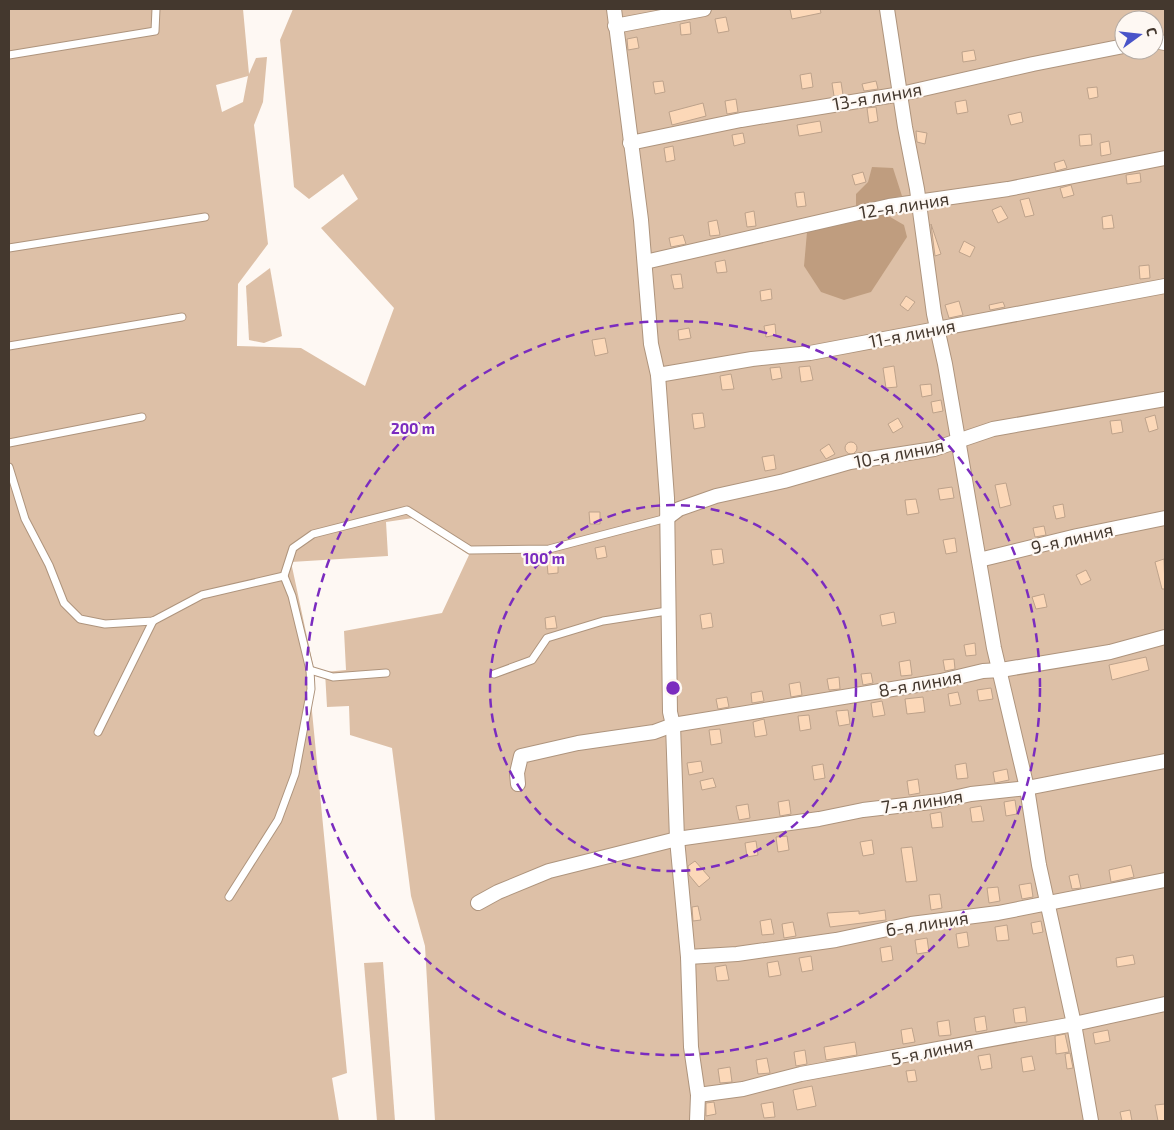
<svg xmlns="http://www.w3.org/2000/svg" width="1174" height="1130" font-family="'Exo 2',sans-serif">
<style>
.green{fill:#ddc0a7;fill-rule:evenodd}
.water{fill:#bf9d7f}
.building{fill:#fcd8b8;stroke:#bda28b}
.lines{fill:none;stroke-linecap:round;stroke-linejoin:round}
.service-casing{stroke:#ae947d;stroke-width:9}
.minor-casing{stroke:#ae947d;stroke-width:16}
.service{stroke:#fff;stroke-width:7}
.minor{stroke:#fff;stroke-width:14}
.ring{fill:none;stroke:#7b2cbf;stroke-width:2.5;stroke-dasharray:9 6}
.labels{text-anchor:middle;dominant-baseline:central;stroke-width:4.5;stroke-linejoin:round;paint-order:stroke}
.street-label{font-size:18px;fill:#44382e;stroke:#fef8f3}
.centre{fill:#7b2cbf;stroke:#fef8f3;stroke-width:2.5}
.ring-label{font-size:15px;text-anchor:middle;font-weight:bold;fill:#7b2cbf;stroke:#fef8f3;stroke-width:4.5;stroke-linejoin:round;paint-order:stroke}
</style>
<rect width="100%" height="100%" fill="#fef8f3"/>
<!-- green -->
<g class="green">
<path d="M9,9H243L249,74L256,58L267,57L263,102L254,125L268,244L238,284L237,346L301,348L365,386L394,308L321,228L358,199L343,174L309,199L294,187L280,40L293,9H1165V1121H435L425,946L411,896L392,748L350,735L349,706L327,707L325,672L346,670L344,631L442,613L469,555L413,518L386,522L388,556L291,562L313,665L311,701L347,1073L332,1078L339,1121H9ZM1124,20H1154V50H1124ZM248,76L243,102L222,112L216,85Z"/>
<path d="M270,268L282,336L264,343L249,340L246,286Z"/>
<path d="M383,962L395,1121H377L364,963Z"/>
</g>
<!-- water -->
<g class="water">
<path d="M872,167L893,168L902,196L856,206V194L868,182Z"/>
<path d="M885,214L904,225L907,237L871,292L844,300L821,292L804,266L807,232Z"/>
</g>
<!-- building -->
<g class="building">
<path d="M790,9H820L821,13L792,19Z"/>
<path d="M726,17L729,31L718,33L715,19Z"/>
<path d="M690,22L691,34L681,35L680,24Z"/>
<path d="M637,37L639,48L628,50L627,39Z"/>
<path d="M974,50L976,60L963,62L962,52Z"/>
<path d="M811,73L813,87L802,89L800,75Z"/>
<path d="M663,81L665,92L655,94L653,82Z"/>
<path d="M876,81L878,89L864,91L862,84Z"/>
<path d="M841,82L843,95L834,96L832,83Z"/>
<path d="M1097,87L1098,97L1089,99L1087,88Z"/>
<path d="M736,99L738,112L727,114L725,101Z"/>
<path d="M966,100L968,112L957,114L955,102Z"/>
<path d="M703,103L706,116L672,125L669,112Z"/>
<path d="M876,107L878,121L869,123L867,108Z"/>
<path d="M1021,112L1023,122L1011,125L1008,115Z"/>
<path d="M820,121L822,132L799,136L797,125Z"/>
<path d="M916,131L927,133L925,144L917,142Z"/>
<path d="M743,133L745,143L734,146L732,135Z"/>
<path d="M1091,134L1092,145L1080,146L1079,135Z"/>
<path d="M1109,141L1111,154L1101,156L1100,143Z"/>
<path d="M673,146L675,160L666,162L664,148Z"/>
<path d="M1064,160L1067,168L1056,171L1054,163Z"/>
<path d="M863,172L866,182L855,185L852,175Z"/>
<path d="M1140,173L1141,182L1127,184L1126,175Z"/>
<path d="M1071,185L1074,195L1063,198L1060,188Z"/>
<path d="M804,192L806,206L797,207L795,193Z"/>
<path d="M1029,198L1034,215L1025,217L1020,200Z"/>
<path d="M1001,206L1008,218L998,223L992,210Z"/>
<path d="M754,211L756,226L747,227L745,213Z"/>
<path d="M1112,215L1114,228L1103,229L1102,217Z"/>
<path d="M717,220L720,235L710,236L708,222Z"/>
<path d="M931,224L941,254L935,256Z"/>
<path d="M683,235L686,244L671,247L669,238Z"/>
<path d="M964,241L975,247L970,257L959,252Z"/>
<path d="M725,260L727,272L717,273L715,262Z"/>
<path d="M1149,265L1150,278L1140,279L1139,266Z"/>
<path d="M681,274L683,288L674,289L671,275Z"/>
<path d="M771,289L772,299L761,301L760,291Z"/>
<path d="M906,296L915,302L908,311L900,305Z"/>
<path d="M959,301L963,315L949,318L945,305Z"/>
<path d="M1003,302L1005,307L990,310L989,305Z"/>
<path d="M775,324L776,335L766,337L764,326Z"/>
<path d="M689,328L691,338L679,340L678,330Z"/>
<path d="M605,338L608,353L595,356L592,340Z"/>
<path d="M810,366L813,380L801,382L799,367Z"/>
<path d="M894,366L897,387L886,388L883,368Z"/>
<path d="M780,367L782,378L772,380L770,368Z"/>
<path d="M731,374L734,389L722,390L720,376Z"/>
<path d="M931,384L932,395L922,397L920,385Z"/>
<path d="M941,400L943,411L933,413L931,402Z"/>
<path d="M703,413L705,427L694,429L692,414Z"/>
<path d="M1155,415L1158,429L1149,432L1145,418Z"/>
<path d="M898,418L903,427L893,433L888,424Z"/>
<path d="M1121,420L1123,432L1112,434L1110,421Z"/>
<circle cx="851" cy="448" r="6"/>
<path d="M829,444L835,454L826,459L820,450Z"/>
<path d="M774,455L776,469L765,471L762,457Z"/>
<path d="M1006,483L1011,505L1000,508L995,485Z"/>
<path d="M952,487L954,498L940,500L938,489Z"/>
<path d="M916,499L919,513L907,515L905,500Z"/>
<path d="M1063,504L1065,517L1056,519L1053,506Z"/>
<path d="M589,512H600V524H590Z"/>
<path d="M1044,526L1046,535L1035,537L1033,528Z"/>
<path d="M955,538L957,552L946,554L943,540Z"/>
<path d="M605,546L607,557L597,559L595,548Z"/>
<path d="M722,549L724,563L713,565L711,550Z"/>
<path d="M1164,559L1165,589H1162L1155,562Z"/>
<path d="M547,562H558V573L548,574Z"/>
<path d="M1086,570L1091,580L1081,585L1076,575Z"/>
<path d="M1044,594L1047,607L1036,609L1032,597Z"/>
<path d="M894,612L896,623L882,626L880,615Z"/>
<path d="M711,613L713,627L702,629L700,615Z"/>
<path d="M555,616L557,628L546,629L545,618Z"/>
<path d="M975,643L976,655L966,656L964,645Z"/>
<path d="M1146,657L1149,670L1112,680L1109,665Z"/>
<path d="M954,659L955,669L945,671L943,660Z"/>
<path d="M910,660L912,675L901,676L899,662Z"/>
<path d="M871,673L873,683L863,685L861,674Z"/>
<path d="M839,677L840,689L829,690L827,679Z"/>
<path d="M800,682L802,695L791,697L789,684Z"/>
<path d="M991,688L993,699L979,701L977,690Z"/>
<path d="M762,691L764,701L752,703L751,693Z"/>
<path d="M958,692L961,704L950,706L948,694Z"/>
<path d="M727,697L729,707L718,709L716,699Z"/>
<path d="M923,697L925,712L907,714L905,699Z"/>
<path d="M882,701L885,715L873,717L871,703Z"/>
<path d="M848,710L850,724L839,726L836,711Z"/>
<path d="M809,715L811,729L800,731L798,716Z"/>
<path d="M764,719L767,735L755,737L753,722Z"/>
<path d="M720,729L722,743L711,745L709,730Z"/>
<path d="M701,761L703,772L689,775L687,763Z"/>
<path d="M966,763L968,778L957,779L955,765Z"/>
<path d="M823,764L825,778L814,780L812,766Z"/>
<path d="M1007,769L1009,780L995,783L993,772Z"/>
<path d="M713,778L716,787L702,790L700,781Z"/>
<path d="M918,779L920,793L909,795L907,781Z"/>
<path d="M789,800L791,814L780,816L778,802Z"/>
<path d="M1015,800L1017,814L1006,816L1004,802Z"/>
<path d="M748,804L750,818L739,820L736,806Z"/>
<path d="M981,806L984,821L972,822L970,808Z"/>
<path d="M941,812L943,827L932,828L930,814Z"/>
<path d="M787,836L789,850L778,852L776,837Z"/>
<path d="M872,840L874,854L863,856L860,842Z"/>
<path d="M756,841L758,855L747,857L745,843Z"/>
<path d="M912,847L917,881L906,882L901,848Z"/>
<path d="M695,861L710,878L699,887L689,875L688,866Z"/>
<path d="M1131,865L1134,877L1111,882L1109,870Z"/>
<path d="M1078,874L1081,888L1072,889L1069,876Z"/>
<path d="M1031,883L1033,897L1022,899L1019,885Z"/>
<path d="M998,887L1000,901L989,903L987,888Z"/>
<path d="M940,894L942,908L931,910L929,895Z"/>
<path d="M698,906L701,920L693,921L692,907Z"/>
<path d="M885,910L886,920L830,927L827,913L859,911V914Z"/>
<path d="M771,919L774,934L762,935L760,921Z"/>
<path d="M1041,921L1043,932L1033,934L1031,923Z"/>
<path d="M793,922L796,936L784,938L782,924Z"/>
<path d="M1007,925L1009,940L997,941L995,927Z"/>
<path d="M967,932L969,946L958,948L956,934Z"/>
<path d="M927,938L929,952L917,954L915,940Z"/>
<path d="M891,946L893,960L882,962L880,948Z"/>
<path d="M1133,955L1135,964L1117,967L1116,958Z"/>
<path d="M811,956L813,970L802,972L799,958Z"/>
<path d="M778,961L781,975L769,977L767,963Z"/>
<path d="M726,965L729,980L717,981L715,967Z"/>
<path d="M1025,1007L1027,1022L1015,1023L1013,1009Z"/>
<path d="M985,1016L987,1030L976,1032L974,1018Z"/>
<path d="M949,1020L951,1035L939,1036L937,1022Z"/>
<path d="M912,1028L915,1042L903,1044L901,1030Z"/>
<path d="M1108,1030L1110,1041L1095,1044L1093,1033Z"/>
<path d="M1065,1034L1069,1052L1056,1054L1055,1036Z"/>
<path d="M855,1042L857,1055L826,1060L824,1047Z"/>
<path d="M805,1050L807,1064L796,1066L794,1052Z"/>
<path d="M1070,1053L1073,1068L1067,1069L1065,1054Z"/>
<path d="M990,1054L992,1068L981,1070L978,1056Z"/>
<path d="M1032,1056L1035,1070L1023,1072L1021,1058Z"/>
<path d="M767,1058L770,1073L758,1074L756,1060Z"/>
<path d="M730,1067L732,1082L720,1083L718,1069Z"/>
<path d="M915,1070L917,1081L908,1082L906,1071Z"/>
<path d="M812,1086L816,1106L797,1110L793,1090Z"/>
<path d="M714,1102L716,1114L706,1116V1103Z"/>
<path d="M773,1102L775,1117L764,1118L761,1104Z"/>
<path d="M1165,1104V1121H1158L1155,1105Z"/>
<path d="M1130,1110L1132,1121H1122L1120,1112Z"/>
</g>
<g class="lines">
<!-- service casing -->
<g class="service-casing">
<g id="service">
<path d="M9,55L155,31L156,9"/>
<path d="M9,248L205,217"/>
<path d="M9,346L182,317"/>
<path d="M9,443L142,417"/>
<path d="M9,467L25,519L49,565L64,603L80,619L105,624L153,621L202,595L284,576L293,548L313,534L407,510L470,550L549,549L667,518"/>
<path d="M310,670L333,677L386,673"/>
<path d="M494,674L532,660L547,638L603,621L667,611"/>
<path d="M98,732L153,621"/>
<path d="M229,897L278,820L295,774L311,689L310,670L292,596L284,576"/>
</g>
</g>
<!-- minor casing -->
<g class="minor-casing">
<g id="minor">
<path d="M614,9L641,220L651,344L658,375L667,498L670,712L673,725L677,839L688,957L691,1047L698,1095L697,1121"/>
<path d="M887,9L905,127L917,189L934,314L945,364L994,648L1027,788L1039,865L1074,1024L1091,1121"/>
<path d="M615,26L704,9"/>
<path d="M1154,41L1165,43"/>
<path d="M630,143L741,120L901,94L1033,64L1124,46"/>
<path d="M645,262L889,206L1008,189L1165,158"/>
<path d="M658,375L752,359L810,353L1165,286"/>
<path d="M667,518L679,509L716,496L784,481L850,462L934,449L993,429L1165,399"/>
<path d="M979,560L1077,536L1165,518"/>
<path d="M518,784L517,773L521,756L578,743L654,732L673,725L941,681L983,671L1001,670L1110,652L1165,637"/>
<path d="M478,903L498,892L549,871L677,839L819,819L863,810L940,801L971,794L1027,788L1165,761"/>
<path d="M688,957L737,954L836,940L911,924L998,913L1165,880"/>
<path d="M698,1095L743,1089L801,1074L1074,1024L1165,1004"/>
</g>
</g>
<!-- service -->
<use href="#service" class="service"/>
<!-- minor -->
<use href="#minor" class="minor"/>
</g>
<!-- distance rings -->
<g class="ring">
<circle cx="673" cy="688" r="183"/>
<circle cx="673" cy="688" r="367"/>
</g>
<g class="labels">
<!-- street labels -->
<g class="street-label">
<text transform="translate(877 96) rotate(-10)">13-я линия</text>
<text transform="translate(904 205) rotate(-9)">12-я линия</text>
<text transform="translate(912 333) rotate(-11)">11-я линия</text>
<text transform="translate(899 453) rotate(-11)">10-я линия</text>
<text transform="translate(1072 538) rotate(-13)">9-я линия</text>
<text transform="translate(920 683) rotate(-10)">8-я линия</text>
<text transform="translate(922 801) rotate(-8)">7-я линия</text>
<text transform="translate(927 923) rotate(-9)">6-я линия</text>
<text transform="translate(932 1050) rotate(-12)">5-я линия</text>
</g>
</g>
<circle cx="673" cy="688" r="8" class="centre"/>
<g class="ring-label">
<text x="413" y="434">200 m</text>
<text x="544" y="564">100 m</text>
</g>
<!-- border -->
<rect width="1174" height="1130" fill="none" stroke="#44382e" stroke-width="20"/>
<!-- north arrow -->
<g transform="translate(1139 35) rotate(75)"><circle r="24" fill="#fef8f3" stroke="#b4aba4"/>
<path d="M0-4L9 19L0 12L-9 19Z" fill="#4954c9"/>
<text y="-8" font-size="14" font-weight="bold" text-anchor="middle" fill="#44382e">С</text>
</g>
</svg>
